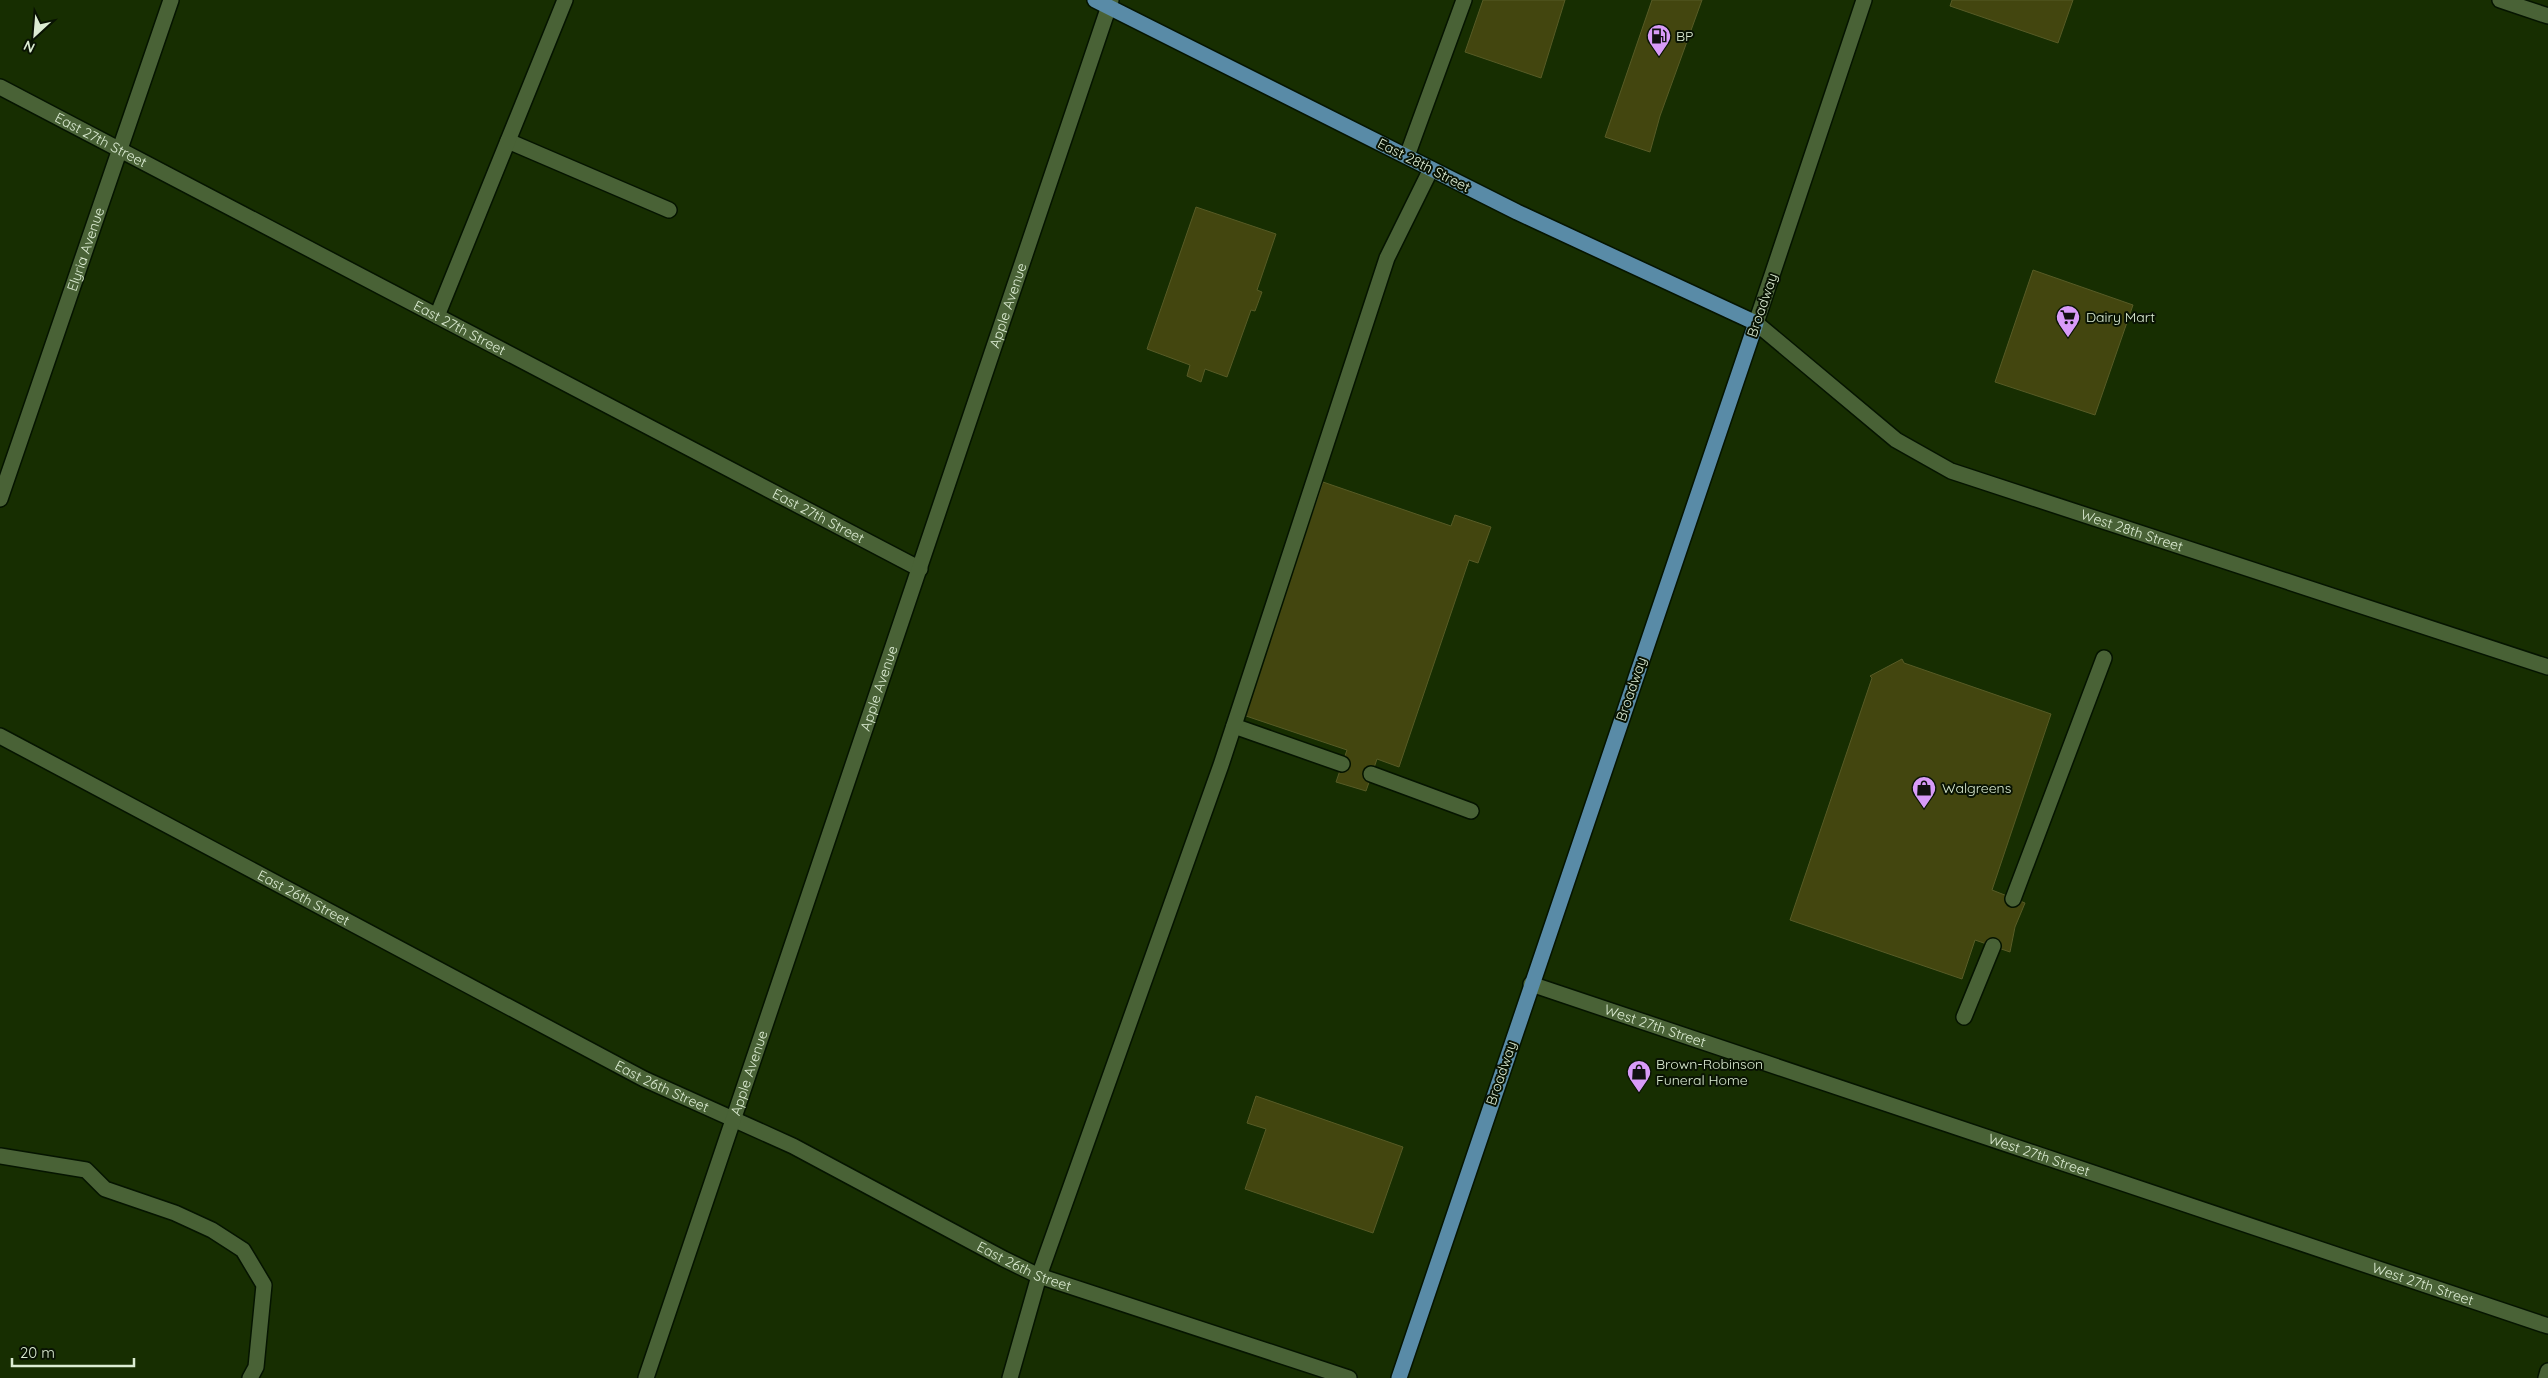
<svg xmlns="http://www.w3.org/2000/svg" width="2548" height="1378" font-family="Quicksand,sans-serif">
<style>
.building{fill:#43460f;stroke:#575b26}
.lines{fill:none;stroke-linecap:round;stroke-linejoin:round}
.lane-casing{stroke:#051400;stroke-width:18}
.street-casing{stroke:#051400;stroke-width:18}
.secondary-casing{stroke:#051400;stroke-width:18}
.primary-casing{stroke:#051400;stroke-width:18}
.lane{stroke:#496236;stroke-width:15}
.street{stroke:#496236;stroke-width:15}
.secondary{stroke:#496236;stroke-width:15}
.primary{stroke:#598ba7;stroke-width:15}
.labels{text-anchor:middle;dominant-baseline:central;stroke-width:4;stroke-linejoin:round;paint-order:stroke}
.poi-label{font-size:14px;fill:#dcecd3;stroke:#091303;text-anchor:start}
.street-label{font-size:14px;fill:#dcecd3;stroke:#091303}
</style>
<rect width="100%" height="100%" fill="#172e01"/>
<!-- building -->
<g class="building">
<path d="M1483,0H1565L1541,78L1465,52Z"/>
<path d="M1652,0H1702L1660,116L1650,152L1605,137Z"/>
<path d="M1952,0H2073L2058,43L1950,6Z"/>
<path d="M1196,207L1276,234L1257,290L1262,292L1255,311L1251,310L1227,377L1205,369L1201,382L1187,376L1190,365L1147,349Z"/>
<path d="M2033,270L2133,305L2095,415L1995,382Z"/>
<path d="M1323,482L1451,526L1455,515L1491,527L1478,563L1469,560L1399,767L1377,759L1366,791L1336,782L1347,750L1243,715Z"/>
<path d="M1902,659L1904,663L2051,714L1992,890L2025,903L2015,927L2010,952L1975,940L1962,979L1790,920L1872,678L1870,676Z"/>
<path d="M1256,1096L1403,1147L1373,1233L1245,1189L1266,1129L1247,1123Z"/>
</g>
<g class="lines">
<!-- lane casing -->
<g class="lane-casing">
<g id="lane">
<path d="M508,141L669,210"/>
<path d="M1407,156L1464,0"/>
<path d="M437,316L565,0"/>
<path d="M1234,726L1342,764"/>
<path d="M1371,774L1471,811"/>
<path d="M2013,899L2104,658"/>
<path d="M1964,1017L1993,946"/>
<path d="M0,1156L86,1170L105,1189L175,1213L212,1230L243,1250L264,1285L256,1367L250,1378"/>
<path d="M1010,1378L1039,1276L1221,765L1387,258L1431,169"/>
<path d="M2546,1378L2548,1371"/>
</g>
</g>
<!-- street casing -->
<g class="street-casing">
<g id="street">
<path d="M2500,0L2548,16"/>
<path id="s1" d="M0,87L920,569"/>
<path id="s2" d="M1756,323L1896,440L1951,471L2548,667"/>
<path id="s3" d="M0,736L644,1079L793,1146L1004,1259L1039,1276L1349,1378"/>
<path id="s4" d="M1531,984L2548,1326"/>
<path id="s5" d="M646,1378L1111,0"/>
</g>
</g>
<!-- secondary casing -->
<g class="secondary-casing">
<g id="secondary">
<path d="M1756,323L1864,0"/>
<path id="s6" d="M0,499L171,0"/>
</g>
</g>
<!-- primary casing -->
<g class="primary-casing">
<path id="primary" d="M1095,0L1517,212L1756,323L1399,1378"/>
</g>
<!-- lane -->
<use href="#lane" class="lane"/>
<!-- street -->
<use href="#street" class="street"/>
<!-- secondary -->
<use href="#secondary" class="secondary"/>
<!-- primary -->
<use href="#primary" class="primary"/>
</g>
<!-- icons -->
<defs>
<g id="fuel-pin" transform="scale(1.25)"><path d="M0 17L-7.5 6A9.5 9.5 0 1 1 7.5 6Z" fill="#d89bf8" stroke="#091303"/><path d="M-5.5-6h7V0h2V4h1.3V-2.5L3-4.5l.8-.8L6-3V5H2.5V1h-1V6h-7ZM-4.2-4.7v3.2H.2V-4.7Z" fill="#111"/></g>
<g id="supermarket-pin" transform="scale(1.25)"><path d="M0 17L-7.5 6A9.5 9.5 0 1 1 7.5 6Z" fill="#d89bf8" stroke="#091303"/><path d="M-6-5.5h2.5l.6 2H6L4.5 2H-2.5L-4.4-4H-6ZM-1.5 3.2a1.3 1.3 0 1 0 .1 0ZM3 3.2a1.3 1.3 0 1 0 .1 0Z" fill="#111"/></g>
<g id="shop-pin" transform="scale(1.25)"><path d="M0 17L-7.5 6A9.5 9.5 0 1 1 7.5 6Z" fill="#d89bf8" stroke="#091303"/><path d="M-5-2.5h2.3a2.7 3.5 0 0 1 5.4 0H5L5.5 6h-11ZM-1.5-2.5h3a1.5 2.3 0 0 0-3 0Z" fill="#111"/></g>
</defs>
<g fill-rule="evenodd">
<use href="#fuel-pin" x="1659" y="36"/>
<use href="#supermarket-pin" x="2068" y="317"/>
<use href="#shop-pin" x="1924" y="788"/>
<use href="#shop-pin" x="1639" y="1072"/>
</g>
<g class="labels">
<!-- poi labels -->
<g class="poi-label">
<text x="1676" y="36">BP</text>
<text x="2086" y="317">Dairy Mart</text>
<text x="1942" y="788">Walgreens</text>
<text x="1656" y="1064">Brown-Robinson<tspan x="1656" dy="16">Funeral Home</tspan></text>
</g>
<!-- street labels -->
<g class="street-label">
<text stroke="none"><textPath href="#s1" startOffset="114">East 27th Street</textPath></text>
<text transform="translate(1424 165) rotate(27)">East 28th Street</text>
<text stroke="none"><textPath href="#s6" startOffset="264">Elyria Avenue</textPath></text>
<text stroke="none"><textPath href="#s5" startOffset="1132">Apple Avenue</textPath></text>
<text transform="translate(1762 305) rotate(-71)">Broadway</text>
<text stroke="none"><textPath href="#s1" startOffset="519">East 27th Street</textPath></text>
<text stroke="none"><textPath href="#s1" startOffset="924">East 27th Street</textPath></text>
<text stroke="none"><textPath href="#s2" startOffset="436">West 28th Street</textPath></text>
<text stroke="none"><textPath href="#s5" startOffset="728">Apple Avenue</textPath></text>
<text transform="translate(1631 689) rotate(-71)">Broadway</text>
<text stroke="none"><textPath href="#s3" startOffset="344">East 26th Street</textPath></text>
<text stroke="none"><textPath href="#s4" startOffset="131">West 27th Street</textPath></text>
<text stroke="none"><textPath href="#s5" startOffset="322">Apple Avenue</textPath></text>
<text transform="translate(1501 1073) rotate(-71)">Broadway</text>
<text stroke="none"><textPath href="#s3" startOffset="749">East 26th Street</textPath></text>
<text stroke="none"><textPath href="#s4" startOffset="536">West 27th Street</textPath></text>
<text stroke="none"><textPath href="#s3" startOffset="1154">East 26th Street</textPath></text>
<text stroke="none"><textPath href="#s4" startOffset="941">West 27th Street</textPath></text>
</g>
</g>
<!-- north arrow -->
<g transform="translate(35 35) rotate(206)" stroke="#091303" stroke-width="4" paint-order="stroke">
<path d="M0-4L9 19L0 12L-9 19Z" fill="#dcecd3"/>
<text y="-8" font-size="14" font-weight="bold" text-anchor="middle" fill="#dcecd3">N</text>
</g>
<!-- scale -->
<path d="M12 1358v8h122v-8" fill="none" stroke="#dcecd3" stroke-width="2.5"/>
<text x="20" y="1358" font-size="15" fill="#dcecd3" stroke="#091303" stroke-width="4" paint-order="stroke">20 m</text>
</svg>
